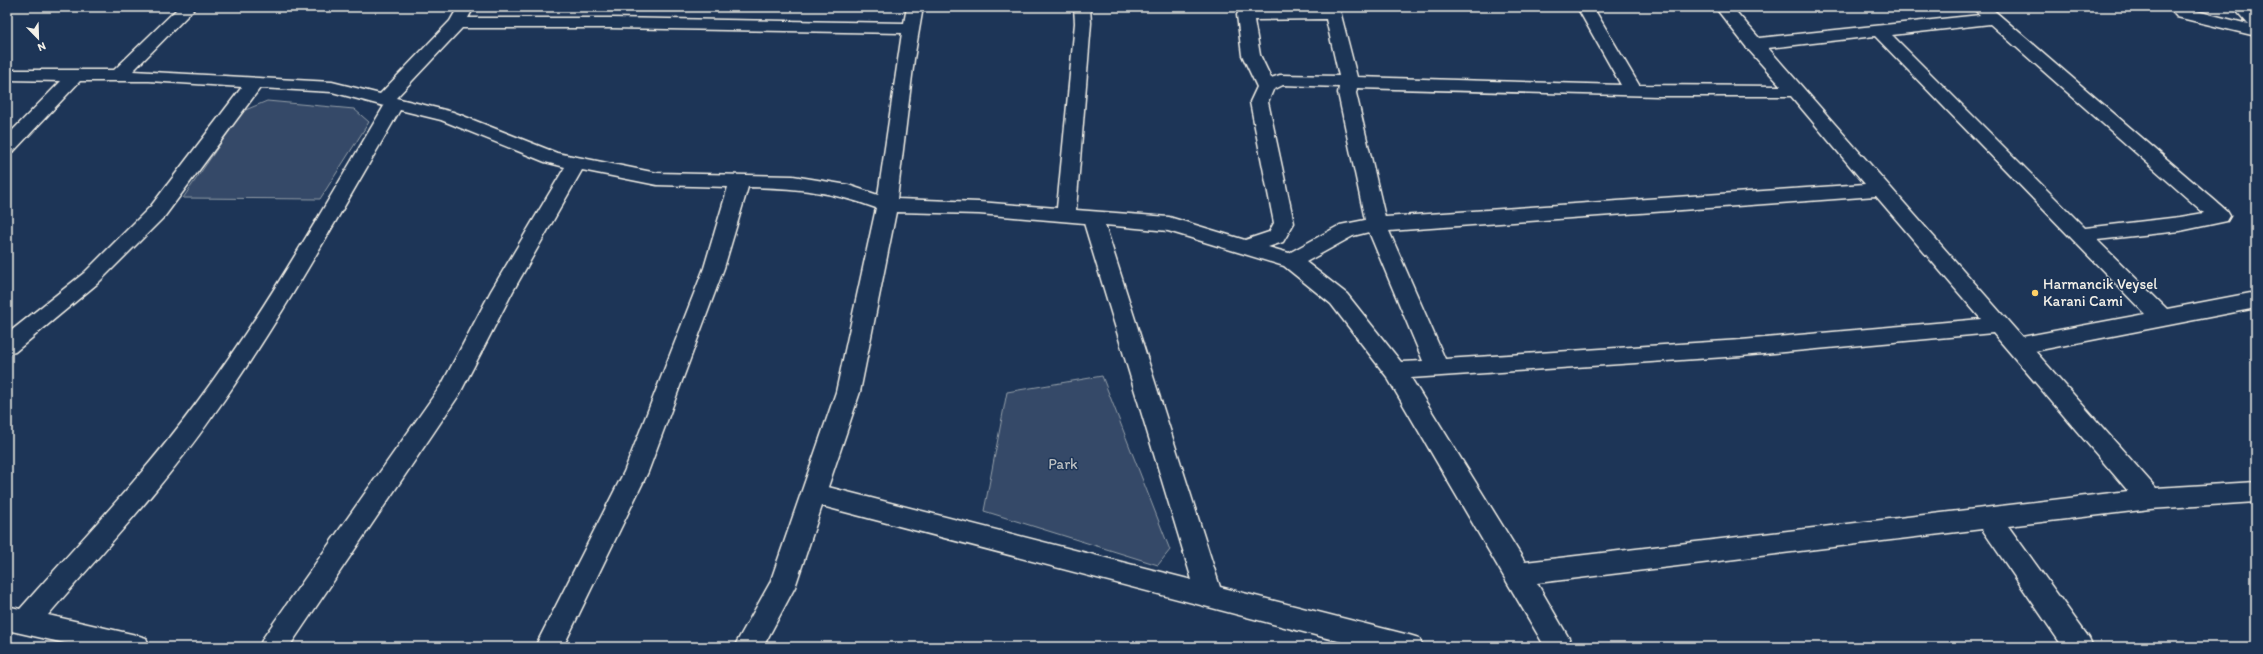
<svg xmlns="http://www.w3.org/2000/svg" width="2263" height="654" font-family="Itim,sans-serif">
<style>
.green{fill:#354a67;stroke:#949ea8}
.lines{fill:none;stroke-linecap:round;stroke-linejoin:round}
.minor-casing{stroke:#f4f1e8;stroke-width:3}
.minor{fill:#1d3557;fill-rule:evenodd}
.poi-dot{fill:#ffd166;stroke:#1d3557;stroke-width:1.5}
.labels{text-anchor:middle;dominant-baseline:central;stroke-width:3;stroke-linejoin:round;paint-order:stroke}
.poi-label{font-size:15px;fill:#f4f1e8;stroke:#1d3557;text-anchor:start}
.park-label{font-size:15px;fill:#bbbfc1;stroke:#1d3557}
</style>
<rect width="100%" height="100%" fill="#1d3557"/>
<filter id="ink" filterUnits="userSpaceOnUse"><feTurbulence type="fractalNoise" baseFrequency=".025" numOctaves="2"/><feDisplacementMap in="SourceGraphic" scale="8" xChannelSelector="R" yChannelSelector="G"/><feConvolveMatrix kernelMatrix="1 2 1 2 8 2 1 2 1" color-interpolation-filters="sRGB"/></filter>
<g filter="url(#ink)">
<!-- green -->
<g class="green">
<path d="M267,101L354,109L369,122L320,199L183,198L243,111Z"/>
<path d="M1102,376L1170,550L1158,565L984,511L1007,392Z"/>
</g>
<g class="lines">
<!-- minor casing -->
<g class="minor-casing">
<g id="minor">
<path d="M179,7H196L133,71L332,82L380,94L450,21L458,7H474L468,18H611L904,23L907,7H923L914,59L897,199L979,202L1057,208L1075,23L1074,7H1090L1091,23L1076,210L1169,217L1245,240L1269,232L1274,223L1250,102L1257,87L1242,55L1237,15L1239,11L1339,7L1357,77L1621,85L1577,7H1593L1639,85L1781,86L1747,48L1715,7H1732L1759,38L1980,15L1972,7H1990L2227,211L2230,216L2227,221L2180,231L2097,240L2167,309L2256,292V308L2035,351L2156,488L2256,482V502L2150,509L2008,526L2089,638L2093,647H2063L1982,529L1537,583L1574,647H1545L1387,377L1331,304L1284,266L1168,231L1105,225L1220,587L1409,635L1419,638L1423,647H1361L822,506L795,587L763,647H734L770,583L836,392L876,208C830,191 796,188 748,187L724,268L648,472L563,647H535L624,472L704,268L728,187L657,185L582,170L513,291L459,395L289,647H259L263,638L442,384L491,291L565,167L545,162L441,120L400,110C340,213 282,319 212,417C163,487 104,550 48,615L136,635L146,638L150,647H82L7,630V606L20,609C79,542 142,477 195,405C266,310 324,207 384,106L332,92L260,88L165,216L98,283L15,352L7,354V334L84,273L151,206L242,87L149,81H80L14,151L7,153V136L61,81L7,80V70H114ZM1326,19L1339,76L1280,75L1271,78L1260,55L1254,20ZM1990,24L2204,213L2180,217L2085,228L1892,35ZM462,28H611L902,33L878,195L848,185L793,176L657,173L557,153L453,112L396,98ZM1875,36L2145,314L2022,337L1768,48ZM1283,85L1339,87L1338,93L1365,220L1340,225L1289,253L1268,247L1283,242L1294,223L1268,102L1273,90ZM1357,88L1658,96H1791L1865,184L1385,217L1356,93ZM1876,196L1981,319L1741,340L1445,359L1389,231ZM896,212L979,214L1084,223L1192,580L828,487L860,392ZM1369,232L1423,361L1401,362L1347,294L1306,262L1353,236ZM1993,333L2128,491L1525,562L1411,378L1741,356Z"/>
<path d="M2168,7H2186L2189,9L2248,24L2233,7H2250L2256,13V36L2177,17Z"/>
</g>
</g>
<!-- minor -->
<use href="#minor" class="minor"/>
</g>
</g>
<!-- markers -->
<circle class="poi-dot" cx="2035" cy="293" r="4"/>
<g class="labels">
<!-- poi labels -->
<g class="poi-label">
<text x="2043" y="284">Harmancik Veysel<tspan x="2043" dy="17">Karani Cami</tspan></text>
</g>
<!-- park labels -->
<g class="park-label">
<text x="1063" y="464">Park</text>
</g>
</g>
<!-- margin -->
<rect width="2263" height="654" fill="none" stroke="#1d3557" stroke-width="24"/>
<rect x="12" y="12" width="2239" height="630" fill="none" stroke="#f4f1e8" stroke-width="1.5" filter="url(#ink)"/>
<!-- north arrow -->
<g transform="translate(38 38) rotate(157)" stroke="#1d3557" stroke-width="3" paint-order="stroke">
<path d="M0-3L7 15L0 10L-7 15Z" fill="#f4f1e8"/>
<text y="-6" font-size="11" font-weight="bold" text-anchor="middle" fill="#f4f1e8">N</text>
</g>
</svg>
